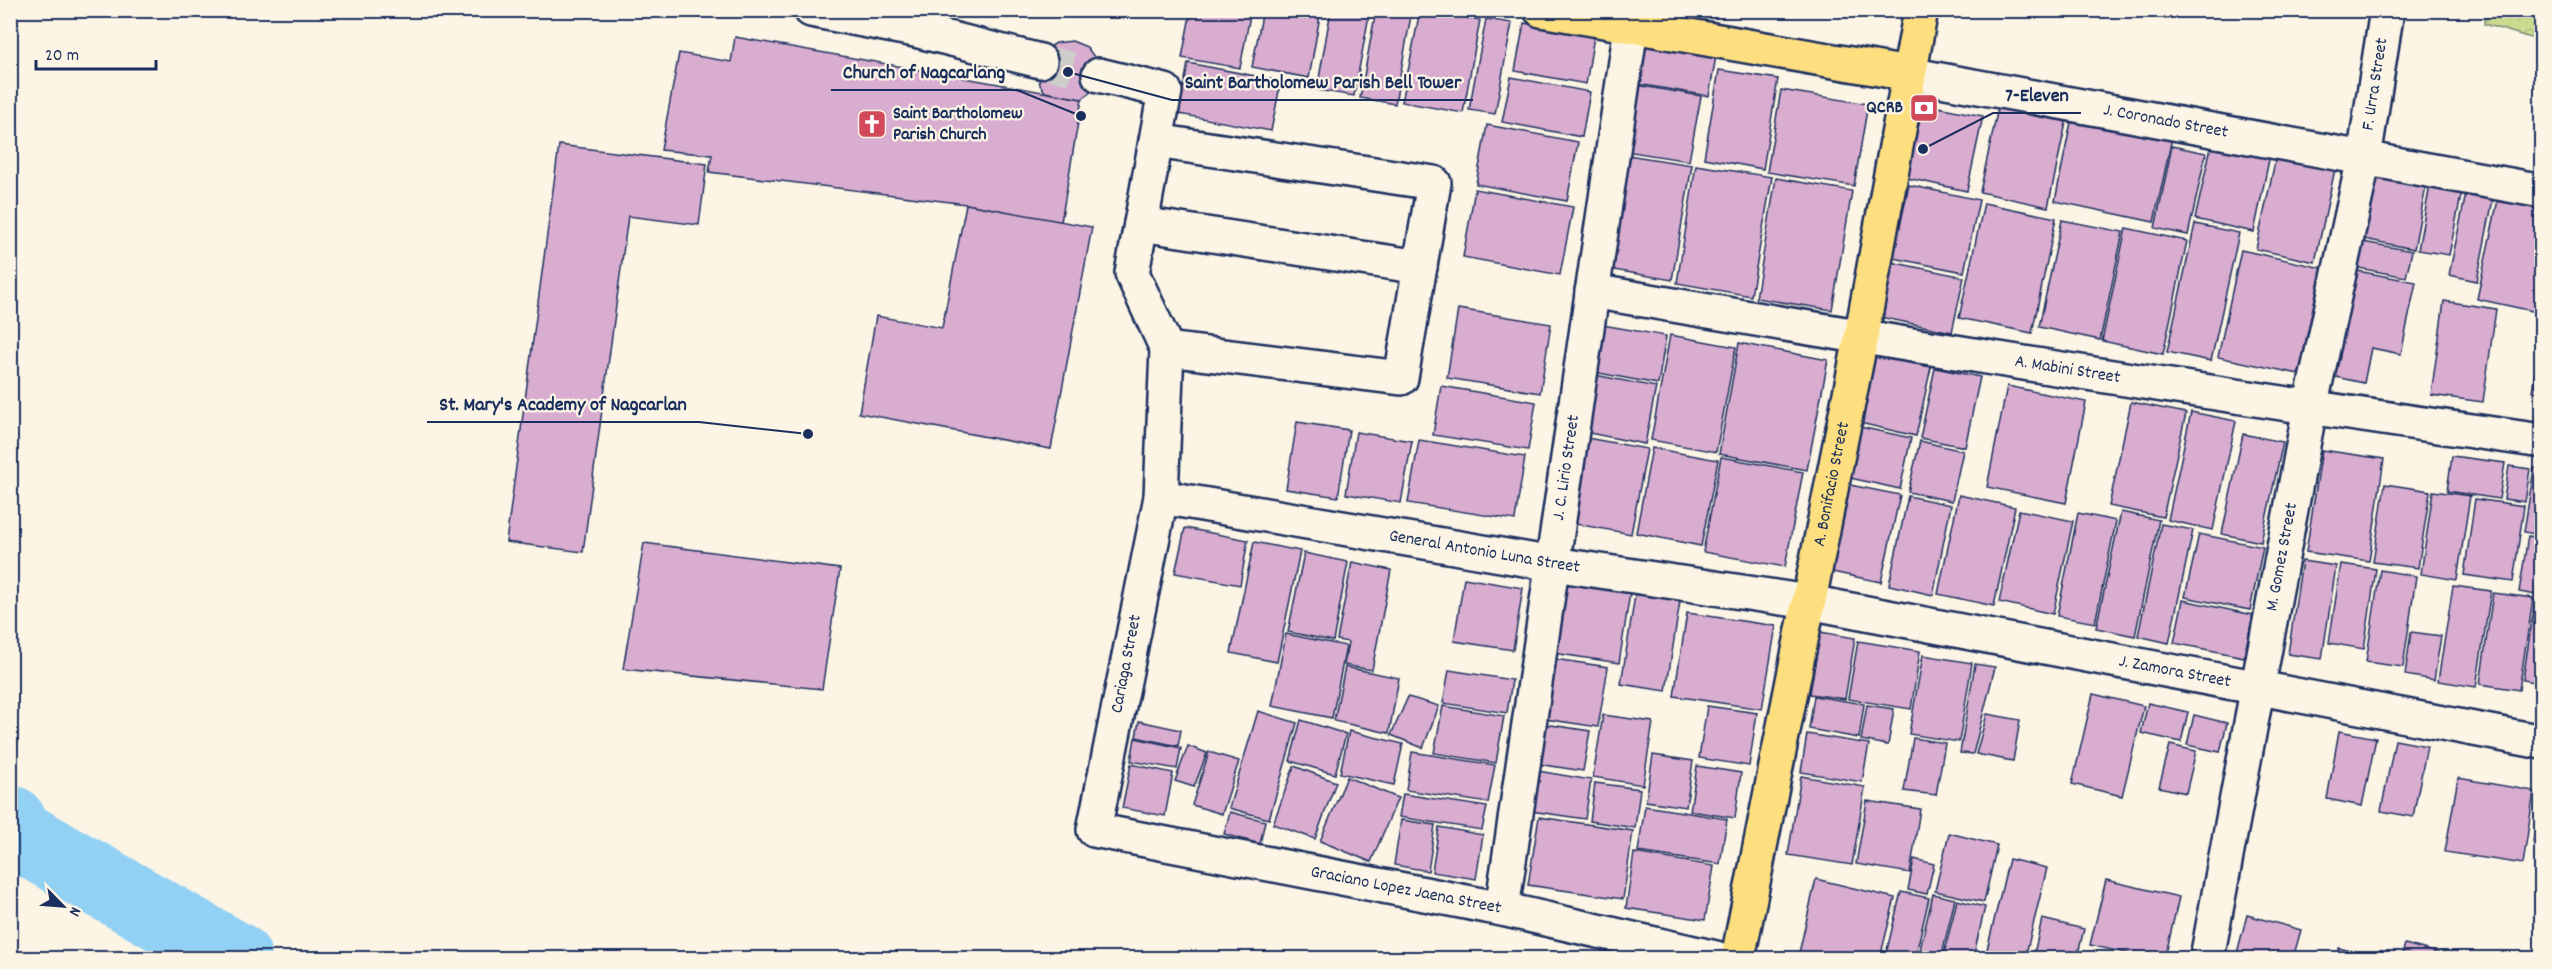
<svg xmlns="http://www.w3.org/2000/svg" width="2552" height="969" font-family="Dekko,sans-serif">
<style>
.forest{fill:url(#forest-crowns);stroke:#728576;stroke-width:1.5}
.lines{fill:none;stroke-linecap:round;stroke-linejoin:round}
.river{stroke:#93d1f4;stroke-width:72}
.building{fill:#d9add0;stroke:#1b2f5e;stroke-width:1.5}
.minor-tunnel{stroke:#cfcdca;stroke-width:33;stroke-dasharray:33 16;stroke-linecap:butt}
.minor-casing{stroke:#1b2f5e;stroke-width:38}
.major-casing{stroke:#1b2f5e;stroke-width:38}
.minor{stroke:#fcf5e5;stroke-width:33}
.major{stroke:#fedf80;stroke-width:33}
.labels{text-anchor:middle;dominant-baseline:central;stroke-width:4.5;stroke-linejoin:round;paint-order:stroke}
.street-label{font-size:18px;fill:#1b2f5e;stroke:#fcf5e5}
.poi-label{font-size:18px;font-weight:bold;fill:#1b2f5e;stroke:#fcf5e5;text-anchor:end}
.leader{fill:none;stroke:#1b2f5e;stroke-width:2}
.callout-dot{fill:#1b2f5e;stroke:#fcf5e5;stroke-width:2}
.callout-label{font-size:20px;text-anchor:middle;font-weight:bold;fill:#1b2f5e;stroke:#fcf5e5;stroke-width:4.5;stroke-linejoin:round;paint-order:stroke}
</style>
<defs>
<pattern id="forest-crowns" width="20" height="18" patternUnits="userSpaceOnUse" patternTransform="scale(1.5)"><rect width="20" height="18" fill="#cadb8f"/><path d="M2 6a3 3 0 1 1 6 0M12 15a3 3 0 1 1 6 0" fill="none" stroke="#adbc7e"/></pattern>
</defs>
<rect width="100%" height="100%" fill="#fcf5e5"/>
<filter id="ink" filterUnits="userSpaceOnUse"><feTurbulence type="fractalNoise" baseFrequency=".0167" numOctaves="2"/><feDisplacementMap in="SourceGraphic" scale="12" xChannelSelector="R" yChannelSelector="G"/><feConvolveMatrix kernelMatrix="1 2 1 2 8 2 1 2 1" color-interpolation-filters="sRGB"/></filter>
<g filter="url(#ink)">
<!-- forest -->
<path class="forest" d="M2485,11H2541V41L2484,24Z"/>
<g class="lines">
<!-- river -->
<path class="river" d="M10,821L20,836L236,958"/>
</g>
<!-- building -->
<g class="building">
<path d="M1191,10H1251L1240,68L1182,58Z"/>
<path d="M1263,10H1321L1309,78L1252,67Z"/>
<path d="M1331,10H1370L1354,96L1317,90Z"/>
<path d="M1376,10H1412L1395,104L1360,98Z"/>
<path d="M1420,10L1480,20L1463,113L1402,102Z"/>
<path d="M1486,19L1512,23L1495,114L1469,110Z"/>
<path d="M1524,23L1594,36L1586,84L1515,71Z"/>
<path d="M735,37L1082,99L1061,222L966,204L709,172L712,155L661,150L679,53L731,62Z"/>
<path d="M1072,41L1087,47L1097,61L1099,75L1093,90L1082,99L1045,92L1040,85L1038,69L1048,48L1056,43Z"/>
<path d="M1639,43L1716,56L1709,96L1632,83Z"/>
<path d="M1188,63L1281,81L1271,131L1179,114Z"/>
<path d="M1719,70L1778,79L1763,169L1704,158Z"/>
<path d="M1511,77L1590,92L1582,137L1502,122Z"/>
<path d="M1630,84L1701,96L1689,161L1619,150Z"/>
<path d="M1781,90L1868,104L1854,186L1767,172Z"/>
<path d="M1999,103L2067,118L2048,207L1980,192Z"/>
<path d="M1923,104L1983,116L1967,191L1907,178Z"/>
<path d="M2072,117L2172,138L2154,222L2055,201Z"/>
<path d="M1487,125L1578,142L1567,201L1476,184Z"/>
<path d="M2213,138L2271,150L2254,232L2195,219Z"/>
<path d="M559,145L707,164L699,225L628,216L583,552L506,542Z"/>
<path d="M2172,146L2206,153L2188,235L2155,228Z"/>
<path d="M1621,154L1692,165L1672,280L1602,268Z"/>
<path d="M2276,157L2335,169L2315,262L2256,249Z"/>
<path d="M1696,165L1772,177L1751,296L1677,283Z"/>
<path d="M2368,169L2427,181L2414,249L2354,237Z"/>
<path d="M1776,178L1852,191L1832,310L1756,298Z"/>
<path d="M2431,180L2463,186L2449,255L2418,250Z"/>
<path d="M2468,184L2495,189L2477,281L2449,275Z"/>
<path d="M1909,185L1979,200L1964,272L1893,258Z"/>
<path d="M1475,189L1573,207L1560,275L1463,257Z"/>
<path d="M2499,195L2542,204V313L2477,299Z"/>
<path d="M1984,203L2056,218L2032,333L1959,318Z"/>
<path d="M966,204L1092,227L1051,449L859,413L876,316L942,328Z"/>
<path d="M2062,220L2123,232L2100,340L2039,327Z"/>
<path d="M2195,224L2239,233L2211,361L2167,352Z"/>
<path d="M2126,228L2187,241L2163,354L2102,341Z"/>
<path d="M2352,240L2412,251L2406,277L2348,266Z"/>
<path d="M2241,250L2322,268L2299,374L2218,357Z"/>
<path d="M1891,262L1964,277L1952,332L1880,317Z"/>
<path d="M2347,269L2416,282L2401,354L2371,348L2364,383L2326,375Z"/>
<path d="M2444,301L2496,309L2483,402L2431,395Z"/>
<path d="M1458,309L1551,324L1540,393L1447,378Z"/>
<path d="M1597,324L1666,336L1658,384L1588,371Z"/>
<path d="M2542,331V393L2532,391Z"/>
<path d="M1670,335L1736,347L1716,452L1651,440Z"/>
<path d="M1739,343L1828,360L1807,470L1719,454Z"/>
<path d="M1874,355L1931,367L1916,436L1860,423Z"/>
<path d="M1935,368L1980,377L1965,447L1920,438Z"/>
<path d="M1595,375L1656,387L1645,444L1584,432Z"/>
<path d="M1441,386L1536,402L1528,450L1433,435Z"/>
<path d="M2007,386L2086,402L2066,503L1987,487Z"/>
<path d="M2131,402L2186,413L2163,517L2109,506Z"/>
<path d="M2191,412L2236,421L2213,530L2168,520Z"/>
<path d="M1297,422L1349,430L1338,497L1286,489Z"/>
<path d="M1860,427L1911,438L1900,489L1850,478Z"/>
<path d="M1356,432L1412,441L1401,503L1346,494Z"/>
<path d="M2243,434L2283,442L2261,542L2222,534Z"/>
<path d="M1587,438L1647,449L1631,534L1570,523Z"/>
<path d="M1419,440L1525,457L1515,520L1408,503Z"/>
<path d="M1920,441L1963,451L1952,501L1908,492Z"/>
<path d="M1652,448L1718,460L1701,546L1636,533Z"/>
<path d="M2322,450L2384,459L2369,561L2306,552Z"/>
<path d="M2452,456L2505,463L2499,499L2447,491Z"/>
<path d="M1721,457L1803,472L1785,567L1703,552Z"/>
<path d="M2509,466L2530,469L2525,502L2504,499Z"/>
<path d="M2534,468L2542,469V535L2524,532Z"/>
<path d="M2385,484L2430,491L2418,568L2373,562Z"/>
<path d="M1850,485L1900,495L1881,582L1832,572Z"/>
<path d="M2433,491L2470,496L2457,580L2421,574Z"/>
<path d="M1959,495L2015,507L1994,606L1938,594Z"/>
<path d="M1908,496L1951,505L1933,595L1889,585Z"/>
<path d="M2475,499L2524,506L2513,582L2464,575Z"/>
<path d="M2019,510L2073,521L2053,614L1999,602Z"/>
<path d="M2121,512L2159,520L2135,636L2096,628Z"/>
<path d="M2078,513L2116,521L2095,623L2057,616Z"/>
<path d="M2161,524L2193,530L2169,643L2138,636Z"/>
<path d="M1185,528L1248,540L1240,585L1175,573Z"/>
<path d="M2199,534L2263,547L2250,610L2185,597Z"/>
<path d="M2528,536L2542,538V596L2519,592Z"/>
<path d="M1254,542L1300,551L1277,662L1231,653Z"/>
<path d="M644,543L840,569L822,689L623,669Z"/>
<path d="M1304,553L1348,562L1333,641L1288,632Z"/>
<path d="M2302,561L2336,566L2322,659L2288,654Z"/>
<path d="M1352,562L1391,570L1372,670L1344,665L1348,642L1337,640Z"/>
<path d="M2341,564L2376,569L2364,649L2329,643Z"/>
<path d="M2380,570L2416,576L2403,667L2366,662Z"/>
<path d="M1464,578L1523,588L1513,650L1454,641Z"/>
<path d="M1557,582L1630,593L1619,663L1547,652Z"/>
<path d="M2453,586L2491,591L2476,687L2438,681Z"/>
<path d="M1636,589L1681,595L1666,691L1621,684Z"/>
<path d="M2493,593L2533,598L2519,690L2480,684Z"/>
<path d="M2183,600L2253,615L2244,657L2174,643Z"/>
<path d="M2535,600L2542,601V683L2523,680Z"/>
<path d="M1687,613L1776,626L1762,709L1674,696Z"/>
<path d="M1820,632L1855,638L1845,699L1810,694Z"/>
<path d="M2411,632L2441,636L2434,680L2405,675Z"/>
<path d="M1286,634L1346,646L1332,718L1272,706Z"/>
<path d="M1858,641L1920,651L1911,709L1848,699Z"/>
<path d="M1923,655L1972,663L1959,742L1909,734Z"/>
<path d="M1554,659L1608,667L1598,727L1545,719Z"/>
<path d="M1975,664L1995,667L1973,754L1960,753Z"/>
<path d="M1345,667L1399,678L1389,733L1334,721Z"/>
<path d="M1449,670L1512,680L1507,713L1443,703Z"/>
<path d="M2093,694L2144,706L2122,796L2072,784Z"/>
<path d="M1814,696L1864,704L1859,738L1809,729Z"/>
<path d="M1408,697L1439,706L1423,748L1391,735Z"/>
<path d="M2148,703L2188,712L2181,742L2141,733Z"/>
<path d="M1867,705L1894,709L1888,745L1861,740Z"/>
<path d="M1443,706L1504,716L1496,763L1434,753Z"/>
<path d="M1707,706L1757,713L1749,766L1699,758Z"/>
<path d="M1258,711L1297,723L1269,819L1229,808Z"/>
<path d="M1987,714L2020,720L2013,761L1976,754Z"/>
<path d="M1603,715L1653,722L1643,785L1593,777Z"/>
<path d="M2194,715L2227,723L2220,752L2187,745Z"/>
<path d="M1301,720L1346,734L1335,774L1290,761Z"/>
<path d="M1139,721L1181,730L1178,746L1136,737Z"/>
<path d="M1544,724L1590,731L1583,771L1538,764Z"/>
<path d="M1349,731L1403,744L1394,785L1340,773Z"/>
<path d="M2339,731L2376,738L2362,806L2327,799Z"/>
<path d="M1807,734L1869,744L1862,782L1801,772Z"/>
<path d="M1135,738L1181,748L1177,769L1131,761Z"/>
<path d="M1913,738L1945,743L1936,795L1904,791Z"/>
<path d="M2395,740L2427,746L2413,817L2381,811Z"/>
<path d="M2170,745L2196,751L2186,793L2159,787Z"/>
<path d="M1188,746L1207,753L1194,787L1175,781Z"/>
<path d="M1209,752L1239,761L1222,814L1192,805Z"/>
<path d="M1412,752L1495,765L1488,803L1406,790Z"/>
<path d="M1653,755L1693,761L1686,807L1646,801Z"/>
<path d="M1131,764L1173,773L1165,816L1122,808Z"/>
<path d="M1294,766L1336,782L1315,839L1273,824Z"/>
<path d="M1697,766L1741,773L1735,818L1690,811Z"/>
<path d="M1538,771L1591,780L1585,819L1531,811Z"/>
<path d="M1801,776L1865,787L1852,865L1788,855Z"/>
<path d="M1347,777L1398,798L1371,862L1320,841Z"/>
<path d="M2458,778L2534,791L2523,864L2445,852Z"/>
<path d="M1595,783L1640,789L1635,828L1590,821Z"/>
<path d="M1403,794L1487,807L1482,830L1399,817Z"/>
<path d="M2542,794V843L2533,842Z"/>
<path d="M1867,801L1920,809L1910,873L1856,864Z"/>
<path d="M1645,806L1727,819L1720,864L1638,852Z"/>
<path d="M1230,812L1265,821L1260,844L1224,834Z"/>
<path d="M1539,817L1633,831L1623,899L1528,885Z"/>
<path d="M1401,820L1435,825L1428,871L1394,865Z"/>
<path d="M1439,827L1483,835L1476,879L1432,872Z"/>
<path d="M1949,833L1997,845L1984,902L1935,891Z"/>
<path d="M1634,853L1714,866L1705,920L1626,908Z"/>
<path d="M1914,859L1934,864L1927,894L1908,890Z"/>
<path d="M2009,859L2047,868L2025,958H1985Z"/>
<path d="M1816,879L1895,898L1880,958H1823L1799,953Z"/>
<path d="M2106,880L2179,897L2165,958H2148L2090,945Z"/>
<path d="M1901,892L1929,898L1915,958H1885Z"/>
<path d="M1933,894L1955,899L1941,958H1918Z"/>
<path d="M1957,900L1985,907L1973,958H1943Z"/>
<path d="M2247,915L2301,930L2293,958L2236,957Z"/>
<path d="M2042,919L2084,929L2077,958H2033Z"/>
<path d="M2405,944L2449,956V958H2401Z"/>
<path d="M2339,948L2378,958H2336Z"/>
</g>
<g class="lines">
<!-- minor-tunnel -->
<path class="minor-tunnel" d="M1040,61L1099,75"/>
<!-- minor casing -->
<g class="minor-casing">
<g id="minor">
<path d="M811,10L915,30L1040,61"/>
<path id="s1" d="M1908,74L2542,191"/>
<path id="s2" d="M1099,75L1165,91L1132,273L1167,349L1161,497L1094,830L1502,909L1716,958"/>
<path d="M1156,141L1434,183L1401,378L1167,349"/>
<path d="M1141,224L1420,267"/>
<path id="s3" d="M1592,291C1908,346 2224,396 2542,441"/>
<path id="s4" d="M1161,497L1553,564L1809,602L2542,742"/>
<path id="s5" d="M1502,909L1631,27"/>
<path id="s6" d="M2207,958L2310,408L2364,158L2387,10"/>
</g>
</g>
<!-- major casing -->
<g class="major-casing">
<g id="major">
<path d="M1541,10L1908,74"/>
<path id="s7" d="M1738,958L1861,338L1921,10"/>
</g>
</g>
<!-- minor -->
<use href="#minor" class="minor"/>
<!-- major -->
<use href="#major" class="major"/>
</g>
</g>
<!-- icons -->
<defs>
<g id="bank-square" transform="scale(1.5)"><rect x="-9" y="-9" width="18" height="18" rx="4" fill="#d1495b" stroke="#fcf5e5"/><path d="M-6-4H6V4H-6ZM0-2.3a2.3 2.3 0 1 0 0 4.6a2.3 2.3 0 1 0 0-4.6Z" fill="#fff"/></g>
<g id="church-square" transform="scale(1.5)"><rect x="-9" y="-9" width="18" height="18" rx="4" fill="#d1495b" stroke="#fcf5e5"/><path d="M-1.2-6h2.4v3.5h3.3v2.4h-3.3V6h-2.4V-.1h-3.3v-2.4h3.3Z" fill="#fff"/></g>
</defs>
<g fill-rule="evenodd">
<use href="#bank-square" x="1924" y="108"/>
<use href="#church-square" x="872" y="124"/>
</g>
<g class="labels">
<!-- street labels -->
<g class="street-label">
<text stroke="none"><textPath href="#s6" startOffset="890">F. Urra Street</textPath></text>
<text stroke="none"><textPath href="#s1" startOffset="262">J. Coronado Street</textPath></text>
<text stroke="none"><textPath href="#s3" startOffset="482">A. Mabini Street</textPath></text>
<text stroke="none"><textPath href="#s5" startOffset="446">J. C. Lirio Street</textPath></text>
<text stroke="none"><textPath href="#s7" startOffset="483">A. Bonifacio Street</textPath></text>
<text stroke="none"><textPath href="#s4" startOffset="328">General Antonio Luna Street</textPath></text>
<text stroke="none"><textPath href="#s6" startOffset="408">M. Gomez Street</textPath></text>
<text transform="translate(1127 664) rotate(-79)">Cariaga Street</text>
<text stroke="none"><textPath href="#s4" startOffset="1029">J. Zamora Street</textPath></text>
<text stroke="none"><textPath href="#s2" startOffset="1142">Graciano Lopez Jaena Street</textPath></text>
</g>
<!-- poi labels -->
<g class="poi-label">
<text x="1903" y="108">QCRB</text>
<text x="893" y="114" text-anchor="start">Saint Bartholomew<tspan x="893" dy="21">Parish Church</tspan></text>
</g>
</g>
<!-- callouts -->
<path class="leader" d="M1081 116L1017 90H831M1068 72L1172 100H1473M1923 149L1993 113H2081M808 434L699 422H427"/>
<g class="callout-dot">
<circle cx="1081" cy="116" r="6"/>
<circle cx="1068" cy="72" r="6"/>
<circle cx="1923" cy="149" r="6"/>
<circle cx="808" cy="434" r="6"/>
</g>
<g class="callout-label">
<text x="924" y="78">Church of Nagcarlang</text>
<text x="1323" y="88">Saint Bartholomew Parish Bell Tower</text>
<text x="2037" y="101">7-Eleven</text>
<text x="563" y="410">St. Mary's Academy of Nagcarlan</text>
</g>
<!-- margin -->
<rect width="2552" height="969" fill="none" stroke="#fcf5e5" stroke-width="36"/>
<rect x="18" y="18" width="2516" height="933" fill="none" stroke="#1b2f5e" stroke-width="2" filter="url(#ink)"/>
<!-- north arrow -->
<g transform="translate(63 906) rotate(115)" stroke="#fcf5e5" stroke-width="4.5" paint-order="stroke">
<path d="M0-4.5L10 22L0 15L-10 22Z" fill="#1b2f5e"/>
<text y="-9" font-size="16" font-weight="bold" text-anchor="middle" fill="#1b2f5e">N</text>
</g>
<!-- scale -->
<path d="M36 60v9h120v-9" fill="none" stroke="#1b2f5e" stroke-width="3"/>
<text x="45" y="60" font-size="18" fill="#1b2f5e" stroke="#fcf5e5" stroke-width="4.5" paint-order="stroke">20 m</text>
</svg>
